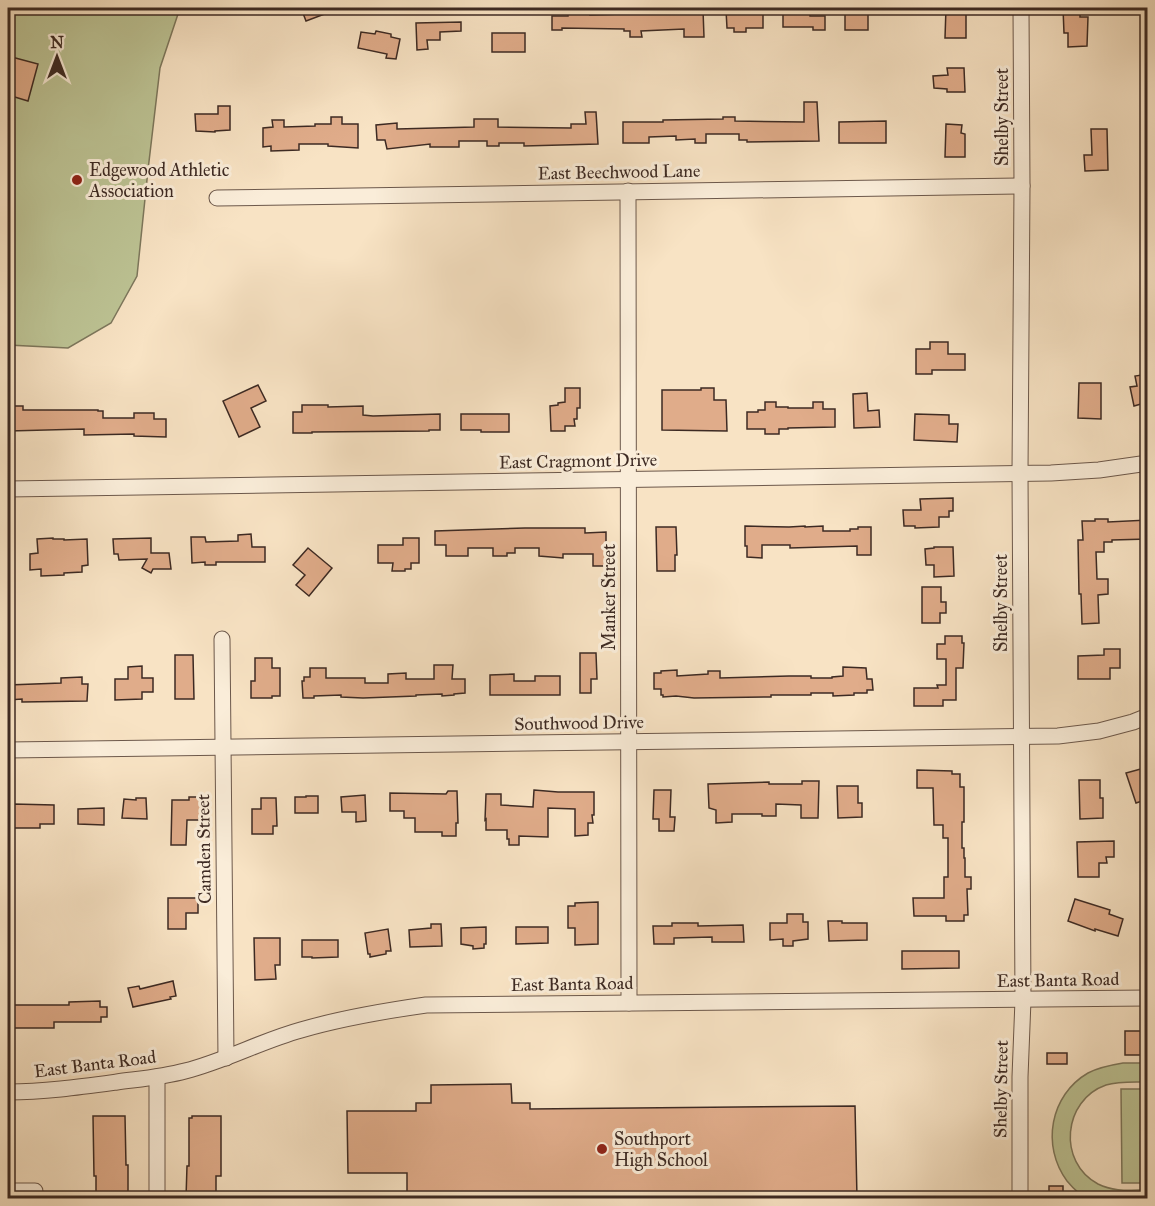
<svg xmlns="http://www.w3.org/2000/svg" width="1155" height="1206" font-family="'IM FELL Great Primer',serif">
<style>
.green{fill:#bdc495;stroke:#7d775c;stroke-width:1.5}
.building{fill:#e0ac8a;stroke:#3d2a23;stroke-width:1.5}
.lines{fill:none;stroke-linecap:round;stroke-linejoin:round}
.minor-casing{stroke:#6c584b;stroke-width:17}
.minor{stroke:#faedd9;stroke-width:15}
.poi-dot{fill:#8f2418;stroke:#faedd9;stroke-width:2}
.labels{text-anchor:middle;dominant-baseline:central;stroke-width:6;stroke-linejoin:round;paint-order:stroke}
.street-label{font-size:18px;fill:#3d2a23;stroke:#faedd9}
.poi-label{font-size:18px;fill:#3d2a23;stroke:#faedd9;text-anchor:start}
</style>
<rect width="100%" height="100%" fill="#f8e3c4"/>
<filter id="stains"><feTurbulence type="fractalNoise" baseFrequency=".00333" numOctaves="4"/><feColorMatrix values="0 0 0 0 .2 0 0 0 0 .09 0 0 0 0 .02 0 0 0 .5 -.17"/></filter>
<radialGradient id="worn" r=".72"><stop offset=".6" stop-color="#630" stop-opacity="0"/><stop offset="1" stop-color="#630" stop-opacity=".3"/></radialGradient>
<!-- green -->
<g class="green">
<path d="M8,8H180L160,68L148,170L137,276L111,323L68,348L8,345Z"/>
<path d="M1123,1063H1147V1082C1134,1082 1119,1081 1106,1085C1063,1100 1057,1162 1098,1184C1114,1192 1130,1190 1147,1190V1198C1132,1199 1117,1198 1101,1198C1097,1198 1091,1200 1088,1198C1080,1196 1072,1187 1067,1181C1041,1146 1050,1095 1088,1073C1099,1067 1111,1065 1123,1063Z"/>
<path d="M1121,1089H1147V1183H1122Z"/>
</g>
<!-- building -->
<g class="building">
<path d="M301,8H338V9L306,21Z"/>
<path d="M735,8H746V10H752V13H763V28H746V32H734V28H727L726,10H735Z"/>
<path d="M946,8H957V12H966V38H945Z"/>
<path d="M1063,8H1080V17H1088L1087,46L1068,47V33H1064Z"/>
<path d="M623,10H647V14L684,13V11L703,10L704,37H684V29L641,31L642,37H630V31H624V29L562,28V30H552V16H568V13H578V11H590V15L623,14Z"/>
<path d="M783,10H810V16H825V30H813V27H783Z"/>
<rect x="845" y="11" width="23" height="19"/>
<path d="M461,22V31L440,32V40H427L428,49L417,50L416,23Z"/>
<path d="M376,31L391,34V37L400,39L396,59L386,58L387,54L358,48L361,32L375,34Z"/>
<rect x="492" y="33" width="33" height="19"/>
<path d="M8,56L38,64L28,101L8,95Z"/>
<path d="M947,68H964L965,92H947V89L934,88L933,76L948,75Z"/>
<path d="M804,102H817L819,141L747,142V140H739V134H706V143H695V139L676,140V136L649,137V143H623V122H663V120L723,119V117H735V121L804,122Z"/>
<path d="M218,106H230V130L215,131V132L196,131L195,114H218Z"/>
<path d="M585,112H596L598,144L524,146V143H499V146H487V141H459V147H430V144L387,149L385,140H377L376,125L397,123V129L474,127V119H498V127L571,128V124H586Z"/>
<path d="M331,117H342V124H358V148L328,146V144H299V150L271,151V146L263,147V128L273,127L272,120H284V127L315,126V124H331Z"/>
<path d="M886,121V143H839V122Z"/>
<path d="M946,124L962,125L961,133L965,134V157H945Z"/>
<path d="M1091,129H1107L1108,170L1085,171L1084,155H1092Z"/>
<path d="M930,342H948V354H965V370H932V374H916V349H930Z"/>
<path d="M1148,374V411L1143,412L1141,404L1134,406L1130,387L1137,386L1135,376Z"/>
<path d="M1079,383H1101V419L1078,418Z"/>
<path d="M258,385L266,401L251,408L260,427L239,437L223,401Z"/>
<path d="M565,388H580V408H577V419H574L575,426H565V431H551L550,406L558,405V403L565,402Z"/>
<path d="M701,388H714V400H726L727,431L662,430V390H701Z"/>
<path d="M867,393L868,411L879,410L880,427L854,428L853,394Z"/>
<path d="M765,402H776V407H788V408H813V402H823V409H835V427L788,428V429H779V434H765V429H747V412H758V410H765Z"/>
<path d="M302,405H328V407L363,406V415L373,416L440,414V430H429V431L312,432V433H293V412H302Z"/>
<path d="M11,406H23V410H98V411H103V418H134V413H154V419H166V437L134,436V434L84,435V429L9,431V413H10Z"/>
<path d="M461,414H509V432H481V430H461Z"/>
<path d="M915,414L949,415V424H958L957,442L914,440Z"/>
<path d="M953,498V511H949V517H939V527L915,528V526H904L903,510H921L920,499Z"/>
<path d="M1095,519H1108V522L1148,520V539L1112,540V542H1104V552H1096L1097,579H1108V594L1098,595L1099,623L1082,624L1081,594H1079L1078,540H1083L1082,521H1095Z"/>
<path d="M745,526L789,527L805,526V527L823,526V531H850V529H858V527H871V555H857V546L790,548V545H762V558L747,557V546H745Z"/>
<path d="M656,527H676L677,555H675V571H657Z"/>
<path d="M525,528H585V533L606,532V547H609V566H593V554H563V558L539,556V548H515V553H507V556H493V548H468V556H446V545H435V531Z"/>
<path d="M251,534L252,547H265V562H216V565H205V562L192,563L191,537H205L206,542L238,541V535Z"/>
<path d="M53,538V539H64V540L87,539L88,565L82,566V572L64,573V575L41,576V569L30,570V554L38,553L37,539Z"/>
<path d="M151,538V553H169L171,569H153L151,573L142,568L147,559L119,560L118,554H114L113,539Z"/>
<path d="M403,538H419V563H411V569H405V571H392L393,563H378V545H403Z"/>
<path d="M934,547H953L954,576L934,577V565H926L925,549L934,548Z"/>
<path d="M308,548L332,568L309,596L296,585L305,575L293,565Z"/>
<path d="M922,587H941V602H946V613H940V623H922Z"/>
<path d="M945,636H962V643H964L963,668H956V700H943V706H914V688H938L937,685H946V659H937V644H945Z"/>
<path d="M1104,649H1120V668H1110V679H1078V656L1104,655Z"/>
<path d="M580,653H596L597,679H591V693H580Z"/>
<path d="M175,655H193L194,699H175Z"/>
<path d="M255,658H272V668H280V696H272V698H251V681H255Z"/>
<path d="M434,665H453L452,679H465V693L454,694V695L442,696V694L416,695V696L363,698L341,697V695L314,696V698H303L302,681H304V677H310V668H326V678H365V683H388V674L406,673V679H434Z"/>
<path d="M142,666V678H153V692H142V699L115,700V679H128V667Z"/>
<path d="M843,667L866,668L867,679H872L873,690H867V693H854V695L833,696V693H811V695H771V697L694,698L676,696L663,697V695H661V689H654V673H661V671L677,670V676L708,674V671H720V678L789,676H811V678H832V677L843,676Z"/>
<path d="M514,674V681H535V676H560V695H490V675Z"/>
<path d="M82,677V684H88L87,701L22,702V699L8,700V685L61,683V678Z"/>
<path d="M1148,767V787L1144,788L1148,799L1136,803L1126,773Z"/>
<path d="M917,770L952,771V774H960V787H964V822H962V848H964V858H965V877H971V889H967L968,915H964V921H946V916H914L913,898H944V877H948V838H943V825H934L933,788H917Z"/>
<path d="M1079,780H1100V798H1103V818L1080,819Z"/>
<path d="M802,781H819L818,818H801V805L776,804V816H762V814H732V822L716,823V810L709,808L708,784L769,782V784H802Z"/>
<path d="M837,786H858V803H862V817L838,818Z"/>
<path d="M534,790L558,792H594V815H592L593,823H588V835L575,836V809L548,808V837L519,836V845H509V839H507V830H486V819L485,820L486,794H501V805L533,807Z"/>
<path d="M654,790H671L670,817H675L674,831H659V819H653Z"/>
<path d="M448,791H457L458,823H456V836H442V832H415V818H404V811H390V793L446,794Z"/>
<path d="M365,795L366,821L356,822V812H342L341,797Z"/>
<path d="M306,796H318V813H295V797H306Z"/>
<path d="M189,797H201L200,820H187L186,845H171L172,800H189Z"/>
<path d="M136,798H146L147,819L122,818L124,799L136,800Z"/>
<path d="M261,798H276L277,826H273V834H252V809H261Z"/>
<path d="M13,804L54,805V824H40V828H13Z"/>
<path d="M104,808V825L78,824V809Z"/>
<path d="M1114,841V857H1106L1107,863H1099V877H1078L1077,842Z"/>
<path d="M168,898H198V913H186V929H168Z"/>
<path d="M1075,899L1110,910L1109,914L1123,919L1118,936L1095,929V931L1068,921Z"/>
<path d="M598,902V944L575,945V928H568V906H575V903Z"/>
<path d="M787,914H803V922H808V939L793,941V946H783V939L770,940V923H787Z"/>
<path d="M828,921H842V923H867V940L829,941Z"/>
<path d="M672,923H698V926L743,925L744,942H712V937L674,938V944H654L653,926H672Z"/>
<path d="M431,924H441L442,946L410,947L409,930L431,928Z"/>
<path d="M486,927V944H484V948L473,949V946L461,944V928Z"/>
<path d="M516,927H548V943L516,944Z"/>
<path d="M388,929L391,951H386V954L370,957V954H368L365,933Z"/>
<path d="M254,938H280V965H275L276,979L255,980Z"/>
<path d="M302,940H338V957L312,958V957H302Z"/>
<path d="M902,951H959V968L902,969Z"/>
<path d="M173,981L176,996L170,997L171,999L133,1007L128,988L139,986L140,989Z"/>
<path d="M100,1001V1007H107V1017H101V1022H54V1028H13V1005H69V1002Z"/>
<rect x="1125" y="1031" width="23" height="24"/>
<rect x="1047" y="1053" width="20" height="11"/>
<path d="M511,1084L512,1103H530V1109L855,1106L857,1198H407V1173H348L347,1111H416V1103H431V1085Z"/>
<path d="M93,1116H125L126,1165H128V1198H96V1176H94Z"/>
<path d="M192,1116H221V1176H216V1198H186L187,1166H189V1118H192Z"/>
<rect x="1049" y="1186" width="14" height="12"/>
</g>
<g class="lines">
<!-- minor casing -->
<g class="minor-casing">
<g id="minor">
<path d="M628,191L629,1003"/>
<path d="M217,198L1022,186"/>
<path d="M8,489L1051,473L1099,470L1148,463"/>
<path d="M222,639L226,1058"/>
<path d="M8,750L1058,736L1099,731L1133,722L1148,716"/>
<path d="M157,1077V1198"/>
<path d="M8,1092C44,1092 80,1087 117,1082C139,1079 163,1077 185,1071C225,1061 261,1041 301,1030C342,1018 384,1011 426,1005L1148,998"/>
<path d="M8,1191H35"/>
<path d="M1020,1198V1077L1023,1000L1020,473L1022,186L1021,8"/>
</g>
</g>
<!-- minor -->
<use href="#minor" class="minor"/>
</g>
<!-- markers -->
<g class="poi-dot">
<circle cx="77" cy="180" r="6"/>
<circle cx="602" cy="1149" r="6"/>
</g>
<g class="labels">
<!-- street labels -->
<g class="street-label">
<text transform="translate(1002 117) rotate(-90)">Shelby Street</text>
<text transform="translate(619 172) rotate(-1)">East Beechwood Lane</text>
<text transform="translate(578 461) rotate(-1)">East Cragmont Drive</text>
<text transform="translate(609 597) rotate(-90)">Manker Street</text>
<text transform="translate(1001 603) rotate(-90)">Shelby Street</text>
<text transform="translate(579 723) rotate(-1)">Southwood Drive</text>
<text transform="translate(204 849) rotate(-91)">Camden Street</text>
<text transform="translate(1058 980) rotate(-1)">East Banta Road</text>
<text transform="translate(572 984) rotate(-1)">East Banta Road</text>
<text transform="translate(95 1064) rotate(-7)">East Banta Road</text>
<text transform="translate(1001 1089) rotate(-89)">Shelby Street</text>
</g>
<!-- poi labels -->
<g class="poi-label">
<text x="89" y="170">Edgewood Athletic<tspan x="89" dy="21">Association</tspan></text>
<text x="614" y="1139">Southport<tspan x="614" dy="21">High School</tspan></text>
</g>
</g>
<!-- margin -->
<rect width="1155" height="1206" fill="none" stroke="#f8e3c4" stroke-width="30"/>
<rect x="9" y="9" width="1137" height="1188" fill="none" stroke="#3d2a23" stroke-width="3"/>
<rect x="15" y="15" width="1125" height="1176" fill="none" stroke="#3d2a23" stroke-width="1.5"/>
<!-- north arrow -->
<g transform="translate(57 57)" stroke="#faedd9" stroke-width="4.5" paint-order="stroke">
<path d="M0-4.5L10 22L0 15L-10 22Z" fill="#3d2a23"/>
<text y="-9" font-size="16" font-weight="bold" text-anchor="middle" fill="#3d2a23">N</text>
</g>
<rect width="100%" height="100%" filter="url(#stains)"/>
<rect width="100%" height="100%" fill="url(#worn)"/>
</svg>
